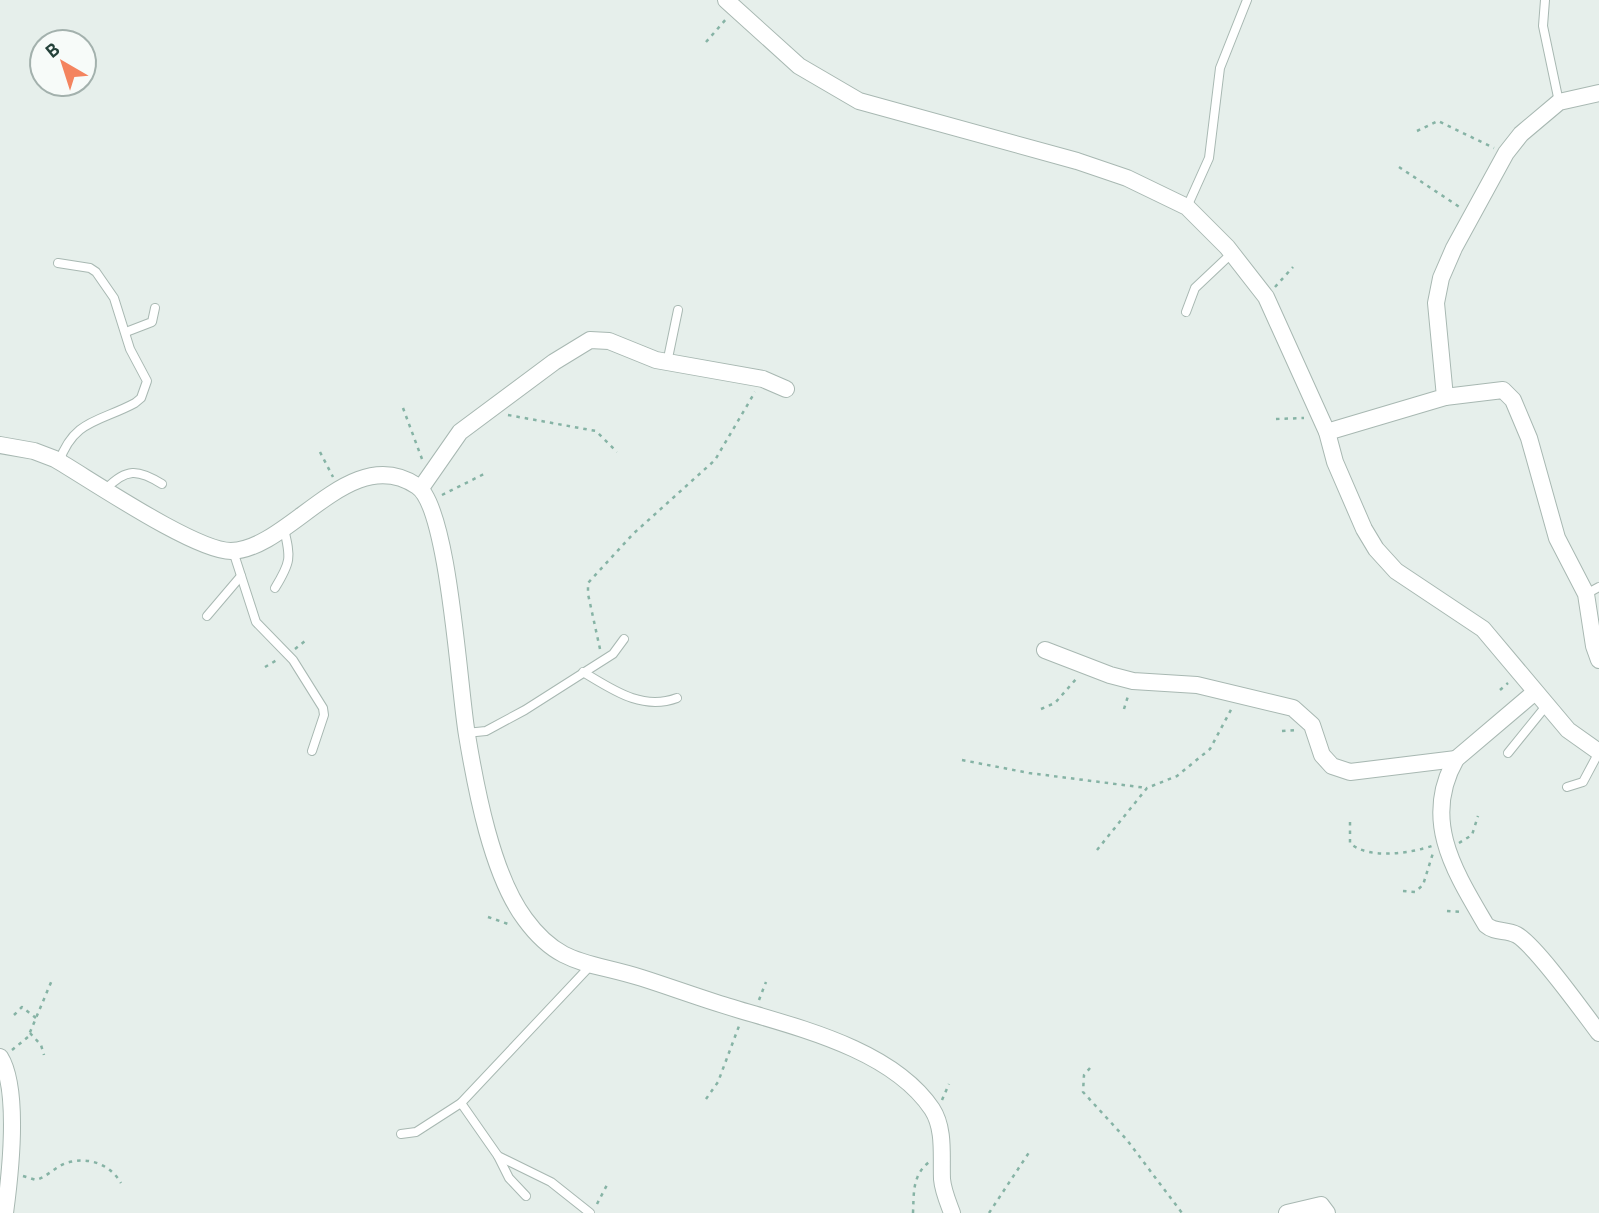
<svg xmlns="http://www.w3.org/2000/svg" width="1599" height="1213" font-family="'Archivo Narrow',sans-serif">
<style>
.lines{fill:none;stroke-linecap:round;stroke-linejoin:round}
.service-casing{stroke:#a8b8b2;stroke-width:10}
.minor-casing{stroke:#a8b8b2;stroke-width:18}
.path{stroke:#86b3a5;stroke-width:2.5;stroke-dasharray:3.5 5;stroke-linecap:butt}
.service{stroke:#fff;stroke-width:8}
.minor{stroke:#fff;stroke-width:16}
</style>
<rect width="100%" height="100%" fill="#e6efeb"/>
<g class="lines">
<!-- service casing -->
<g class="service-casing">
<g id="service">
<path d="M1545,0L1543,26L1559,102"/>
<path d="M1187,207L1209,158L1220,68L1247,0"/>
<path d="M58,263L90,268L96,272L114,298L130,349L147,381L141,398L135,403C100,422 74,419 59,462"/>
<path d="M1186,312L1195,288L1232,253"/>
<path d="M126,332L152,322L155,308"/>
<path d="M667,363L678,310"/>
<path d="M106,489C126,468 138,469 162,484"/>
<path d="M233,551L256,622L293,660L323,708L324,715L312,751"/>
<path d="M275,588C291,562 291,558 284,529"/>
<path d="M1586,594L1599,587"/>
<path d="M207,616L241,576"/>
<path d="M583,672C613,690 642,711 677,698"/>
<path d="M466,733L486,731L525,710L613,654L624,639"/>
<path d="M1508,753L1546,706"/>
<path d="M1567,787L1583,782L1599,752"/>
<path d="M401,1134L416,1132L461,1103"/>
<path d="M498,1156L509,1178L526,1196"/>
<path d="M590,1213L551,1182L498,1156L461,1103L592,964"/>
</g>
</g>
<!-- minor casing -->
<g class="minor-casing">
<g id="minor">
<path d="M726,0L799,66L859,101L1077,161L1127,178L1187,207L1227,247L1266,297L1327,432L1335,462L1364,529L1376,549L1396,571L1483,629L1568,730L1599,752"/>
<path d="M1445,397L1503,390L1513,400L1529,438L1557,538L1586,594L1594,646L1599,660"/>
<path d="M1327,432L1445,397L1436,303L1441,278L1454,248L1506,153L1521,134L1559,102L1599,93"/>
<path d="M0,445L34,451L55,459C91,480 195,551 231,551C291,549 350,441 417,486C449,507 459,690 467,735C476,789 492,875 525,919C560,967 589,961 642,978C667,986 692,995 717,1003C785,1025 889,1045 932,1109C945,1129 941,1156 942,1179C943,1191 948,1202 952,1213"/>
<path d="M421,488L460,432L554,362L590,340L609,341L656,360L763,379L786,389"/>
<path d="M1045,650L1110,675L1133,681L1197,685L1293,708L1312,725L1322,755L1332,766L1350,772L1456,759"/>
<path d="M1535,692L1456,759C1421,820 1455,872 1486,925C1495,933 1506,929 1517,935C1537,947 1583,1012 1599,1033"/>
<path d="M0,1057C20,1089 10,1176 5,1213"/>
<path d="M1287,1213L1321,1205L1327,1213"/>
</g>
</g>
<!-- path -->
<g class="path">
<path d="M706,42L727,18"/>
<path d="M1417,131L1438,121L1494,148"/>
<path d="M1399,167L1461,208"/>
<path d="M1275,287L1293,267"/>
<path d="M403,408L422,459"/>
<path d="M508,415L596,431L617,452"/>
<path d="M1276,419L1304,418"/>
<path d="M320,452L333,477"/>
<path d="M442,495L486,473"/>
<path d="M295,649L305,641"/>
<path d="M600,649L588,594V583L633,534L715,460L755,392"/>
<path d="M265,667L277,660"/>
<path d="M1500,690L1508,683"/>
<path d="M1041,709L1055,703L1077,678"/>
<path d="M1124,709L1128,696"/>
<path d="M1282,731L1296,730"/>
<path d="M962,760L1029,773L1147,788"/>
<path d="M1350,822V843C1368,860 1411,853 1432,846"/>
<path d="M1459,843L1472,835L1478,816"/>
<path d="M1097,850L1147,788L1177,776L1210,749L1233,706"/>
<path d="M1403,891L1415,892L1423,885L1433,853"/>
<path d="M1447,911L1461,912"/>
<path d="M488,917L511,925"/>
<path d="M759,1000L766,982"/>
<path d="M14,1015L22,1007L36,1018"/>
<path d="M30,1033L41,1045L44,1055"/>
<path d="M12,1050L28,1037L52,980"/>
<path d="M1090,1068L1084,1075L1083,1092L1127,1140L1182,1213"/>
<path d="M706,1099L718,1082L739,1026"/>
<path d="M942,1100L949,1084"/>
<path d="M23,1176L36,1180C47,1177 55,1167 66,1163C88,1156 110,1164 121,1183"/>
<path d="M597,1204L608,1183"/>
<path d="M913,1213C914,1193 912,1176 929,1162"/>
<path d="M989,1213L1030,1151"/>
</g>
<!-- service -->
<use href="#service" class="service"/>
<!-- minor -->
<use href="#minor" class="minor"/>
</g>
<!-- north arrow -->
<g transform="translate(63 63) rotate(321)"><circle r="33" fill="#f7fbf9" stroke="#a3b1ad" stroke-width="2"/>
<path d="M0-5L12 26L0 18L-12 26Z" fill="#f4845f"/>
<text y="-10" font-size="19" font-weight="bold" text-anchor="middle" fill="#24423a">B</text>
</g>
</svg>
